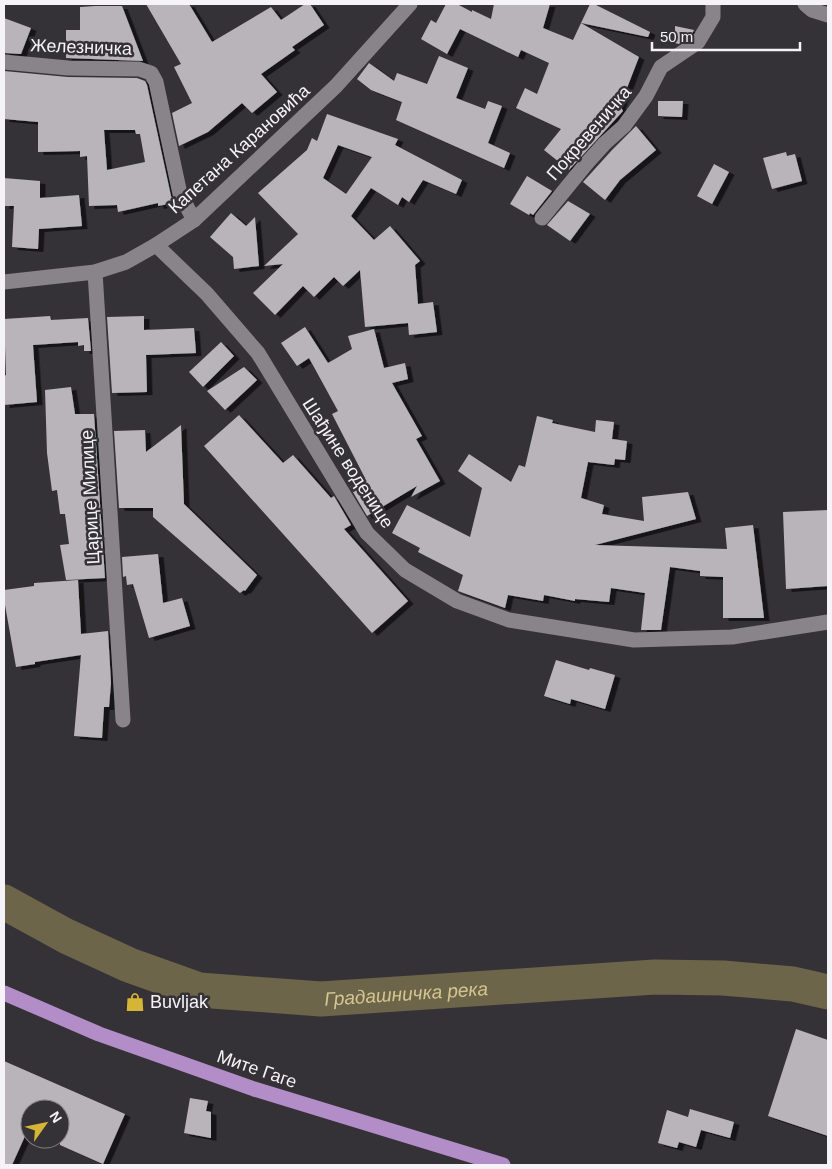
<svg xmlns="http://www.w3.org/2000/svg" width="832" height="1169" font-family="Helvetica,sans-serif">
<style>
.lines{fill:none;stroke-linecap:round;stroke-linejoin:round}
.river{stroke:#6d6549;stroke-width:35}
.building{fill:#b8b4ba;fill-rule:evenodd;filter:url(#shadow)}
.minor{stroke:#88848a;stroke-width:15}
.major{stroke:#b28dc8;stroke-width:15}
.labels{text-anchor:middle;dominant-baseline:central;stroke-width:5;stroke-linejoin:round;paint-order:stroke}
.street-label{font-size:18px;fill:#f5f3f7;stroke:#353237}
.poi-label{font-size:18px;fill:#f5f3f7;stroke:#353237;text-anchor:start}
.water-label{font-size:19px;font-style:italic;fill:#d5c690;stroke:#353237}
</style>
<defs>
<filter id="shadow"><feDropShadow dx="5.5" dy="3" stdDeviation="0" flood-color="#0009"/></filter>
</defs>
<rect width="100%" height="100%" fill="#353237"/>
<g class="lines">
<!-- river -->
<path class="river" id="s1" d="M4,902L66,936L129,965L199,990L321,999L655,977L723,978L793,984L828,992"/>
</g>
<!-- building -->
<g class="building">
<path d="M146,4H189L212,42L271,7L281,20L305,4H310L324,25L292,47L295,50L261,74L277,92L252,113L242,103L208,132L179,146L172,113L192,103L174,67L181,64Z"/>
<path d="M446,4H457L472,12V10L491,19L494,4H550L543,28L573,40L581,23L639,57L620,106L623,111L569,170L544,150L561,129L516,108L525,88L537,94L549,63L521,50L518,57L460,29L447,54L421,39L431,20L436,23Z"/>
<path d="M590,4H594L650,32L648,37L581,23Z"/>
<path d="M95,6H122L143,61L66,58V30H80V7Z"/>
<path d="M4,18L31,28L21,54L4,53Z"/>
<path d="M675,26L694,30L693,32L691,35L679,44L675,43Z"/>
<path d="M439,56L468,68L456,98L485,109L488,101L502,106L488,143L510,153L504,168L396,120L402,102L371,90L357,79L369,63L394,81L397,73L427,84Z"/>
<path d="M4,71L68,77L137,78L145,81L147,85L171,196L174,203L158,206V203L118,212L117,205L89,206L87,156L80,157V151L38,152V122L4,119ZM104,130H135L136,134H140L145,162L107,170Z"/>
<path d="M658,101H683L682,117L658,116Z"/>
<path d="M327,114L398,139L395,145L462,180L456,194L423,180L409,202L402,197L398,205L371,188L351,216L374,240L390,226L420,261L415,265L418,304L433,302L437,332L409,335L408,323L365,327L360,270L343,286L334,277L314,297L303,286L275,315L253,293L283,264L264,266L298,234L258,193L307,150L312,138L317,141ZM338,145L372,157L346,194L323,178Z"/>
<path d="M636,126L656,150L620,180L605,200L583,182L612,150Z"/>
<path d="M786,152L787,156L795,154L802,181L772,189L763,158Z"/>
<path d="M714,164L729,172L712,204L697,196Z"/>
<path d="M527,176L552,191L533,215L530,213L529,215L510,204Z"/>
<path d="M4,178L40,181V198L79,195L82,226L39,229L38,249L12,247L14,206H4Z"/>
<path d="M568,201L590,214L570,241L547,225Z"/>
<path d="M231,213L246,226L255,217L259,266L234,269L233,257L210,237Z"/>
<path d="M50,316L51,320L88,318L91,351H84V345L78,346V342L33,345L37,402L4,405V376L6,375L4,319Z"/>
<path d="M144,316V330L194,328L196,353L146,355L147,392L112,393L107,317Z"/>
<path d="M305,327L328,363L352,349L348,336L374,329L384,368L405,363L408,379L392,383L422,436L416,439L440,481L411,497L417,486L367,516L350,487L365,478L332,414L338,411L309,358L297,366L281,343Z"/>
<path d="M221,342L234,356L203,387L189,372Z"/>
<path d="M244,367L257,380L225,410L207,391Z"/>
<path d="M71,387L75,414H94L105,578L66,580L60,545L69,544L65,514H60L57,490L52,491L47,453L45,390Z"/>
<path d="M239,415L283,463L293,455L331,498L334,496L351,525L344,529L408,601L372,633L204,446Z"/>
<path d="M537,416L553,420L552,423L595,432L596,420L614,422L612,439L627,441L625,460L615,459L614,465L588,462L581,498L604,505L602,514L644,521L642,497L688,492L696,519L595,545L727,549L725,528L753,525L764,618H723V577L700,576V571L670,567L661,630H641L645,593L611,588L609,602L575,599V601L544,595L543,601L508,595L505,608L458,591L463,575L418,552L420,548L392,533L407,505L470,537L482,488L458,471L469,454L511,482L519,465L525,467Z"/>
<path d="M181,425L184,504L257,575L245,591L244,590L240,593L153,517V508H119L114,431L145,430L146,452Z"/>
<path d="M828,510V586L786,589L783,512Z"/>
<path d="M158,554L163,603L182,598L190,626L149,638L133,584L127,585L126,576L123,577L122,557Z"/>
<path d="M78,580L81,634L108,631L111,683L109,707H104L102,738L74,736L81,655L35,662V664L16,667L5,605H4V590L34,586V583Z"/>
<path d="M556,660L589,670L590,668L615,675L605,709L571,699L570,704L544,696Z"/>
<path d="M796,1029L828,1040V1136L768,1116Z"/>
<path d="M4,1061L125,1114L103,1164L60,1145V1109H30V1125L12,1165H4Z"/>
<path d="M190,1098L208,1101L206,1111L211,1112V1138L184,1133Z"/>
<path d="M690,1109L734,1122L730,1138L701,1130L696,1147L679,1142L677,1148L658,1143L667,1110L688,1117Z"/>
</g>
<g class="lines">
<!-- minor -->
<g class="minor">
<path d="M805,4L812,10L828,15"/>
<path d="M4,62L68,68L139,69L151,73L156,82L180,194L194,220"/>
<path d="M542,218L586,164L605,143L624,126L646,96L661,67L698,42L713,17V4"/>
<path d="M156,245L207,294L258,353L367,533L405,570L457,601L509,620L634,640L732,637L828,622"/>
<path d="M95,272L123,720"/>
<path d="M4,282L95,272L126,262L156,245L194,220L336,86L410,4"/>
</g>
<!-- major -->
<path class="major" d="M4,993L99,1034L254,1089L503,1165"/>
</g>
<!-- icons -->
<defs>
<g id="shop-bare" transform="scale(1.5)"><path d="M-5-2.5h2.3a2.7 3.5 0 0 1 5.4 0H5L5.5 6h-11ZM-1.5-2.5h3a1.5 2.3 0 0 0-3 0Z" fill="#d5b535" stroke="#353237" stroke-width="2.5" paint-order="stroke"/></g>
</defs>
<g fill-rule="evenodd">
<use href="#shop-bare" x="135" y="1002"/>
</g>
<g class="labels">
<!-- street labels -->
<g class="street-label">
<text transform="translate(81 47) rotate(2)">Железничка</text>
<text transform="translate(589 133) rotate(-49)">Покревеничка</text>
<text transform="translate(239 149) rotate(-42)">Капетана Карановића</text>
<text transform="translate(348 463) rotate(57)">Шађине воденице</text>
<text transform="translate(90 497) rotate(-93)">Царице Милице</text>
<text transform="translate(257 1069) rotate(19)">Мите Гаге</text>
</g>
<!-- poi labels -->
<g class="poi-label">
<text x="150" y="1002">Buvljak</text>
</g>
<!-- water labels -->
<g class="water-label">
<text stroke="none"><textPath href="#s1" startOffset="422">Градашничка река</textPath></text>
</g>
</g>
<!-- border -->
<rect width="832" height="1169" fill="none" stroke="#f5f3f7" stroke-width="10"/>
<!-- north arrow -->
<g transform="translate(45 1124) rotate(57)"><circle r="24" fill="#353237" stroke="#827f84"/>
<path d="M0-4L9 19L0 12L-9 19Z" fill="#d5b535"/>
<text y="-8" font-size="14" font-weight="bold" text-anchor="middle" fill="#f5f3f7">N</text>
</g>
<!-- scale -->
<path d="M652 42v8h148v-8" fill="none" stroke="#f5f3f7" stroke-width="2.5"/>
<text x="660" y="42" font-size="15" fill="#f5f3f7" stroke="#353237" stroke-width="4" paint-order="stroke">50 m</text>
</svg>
